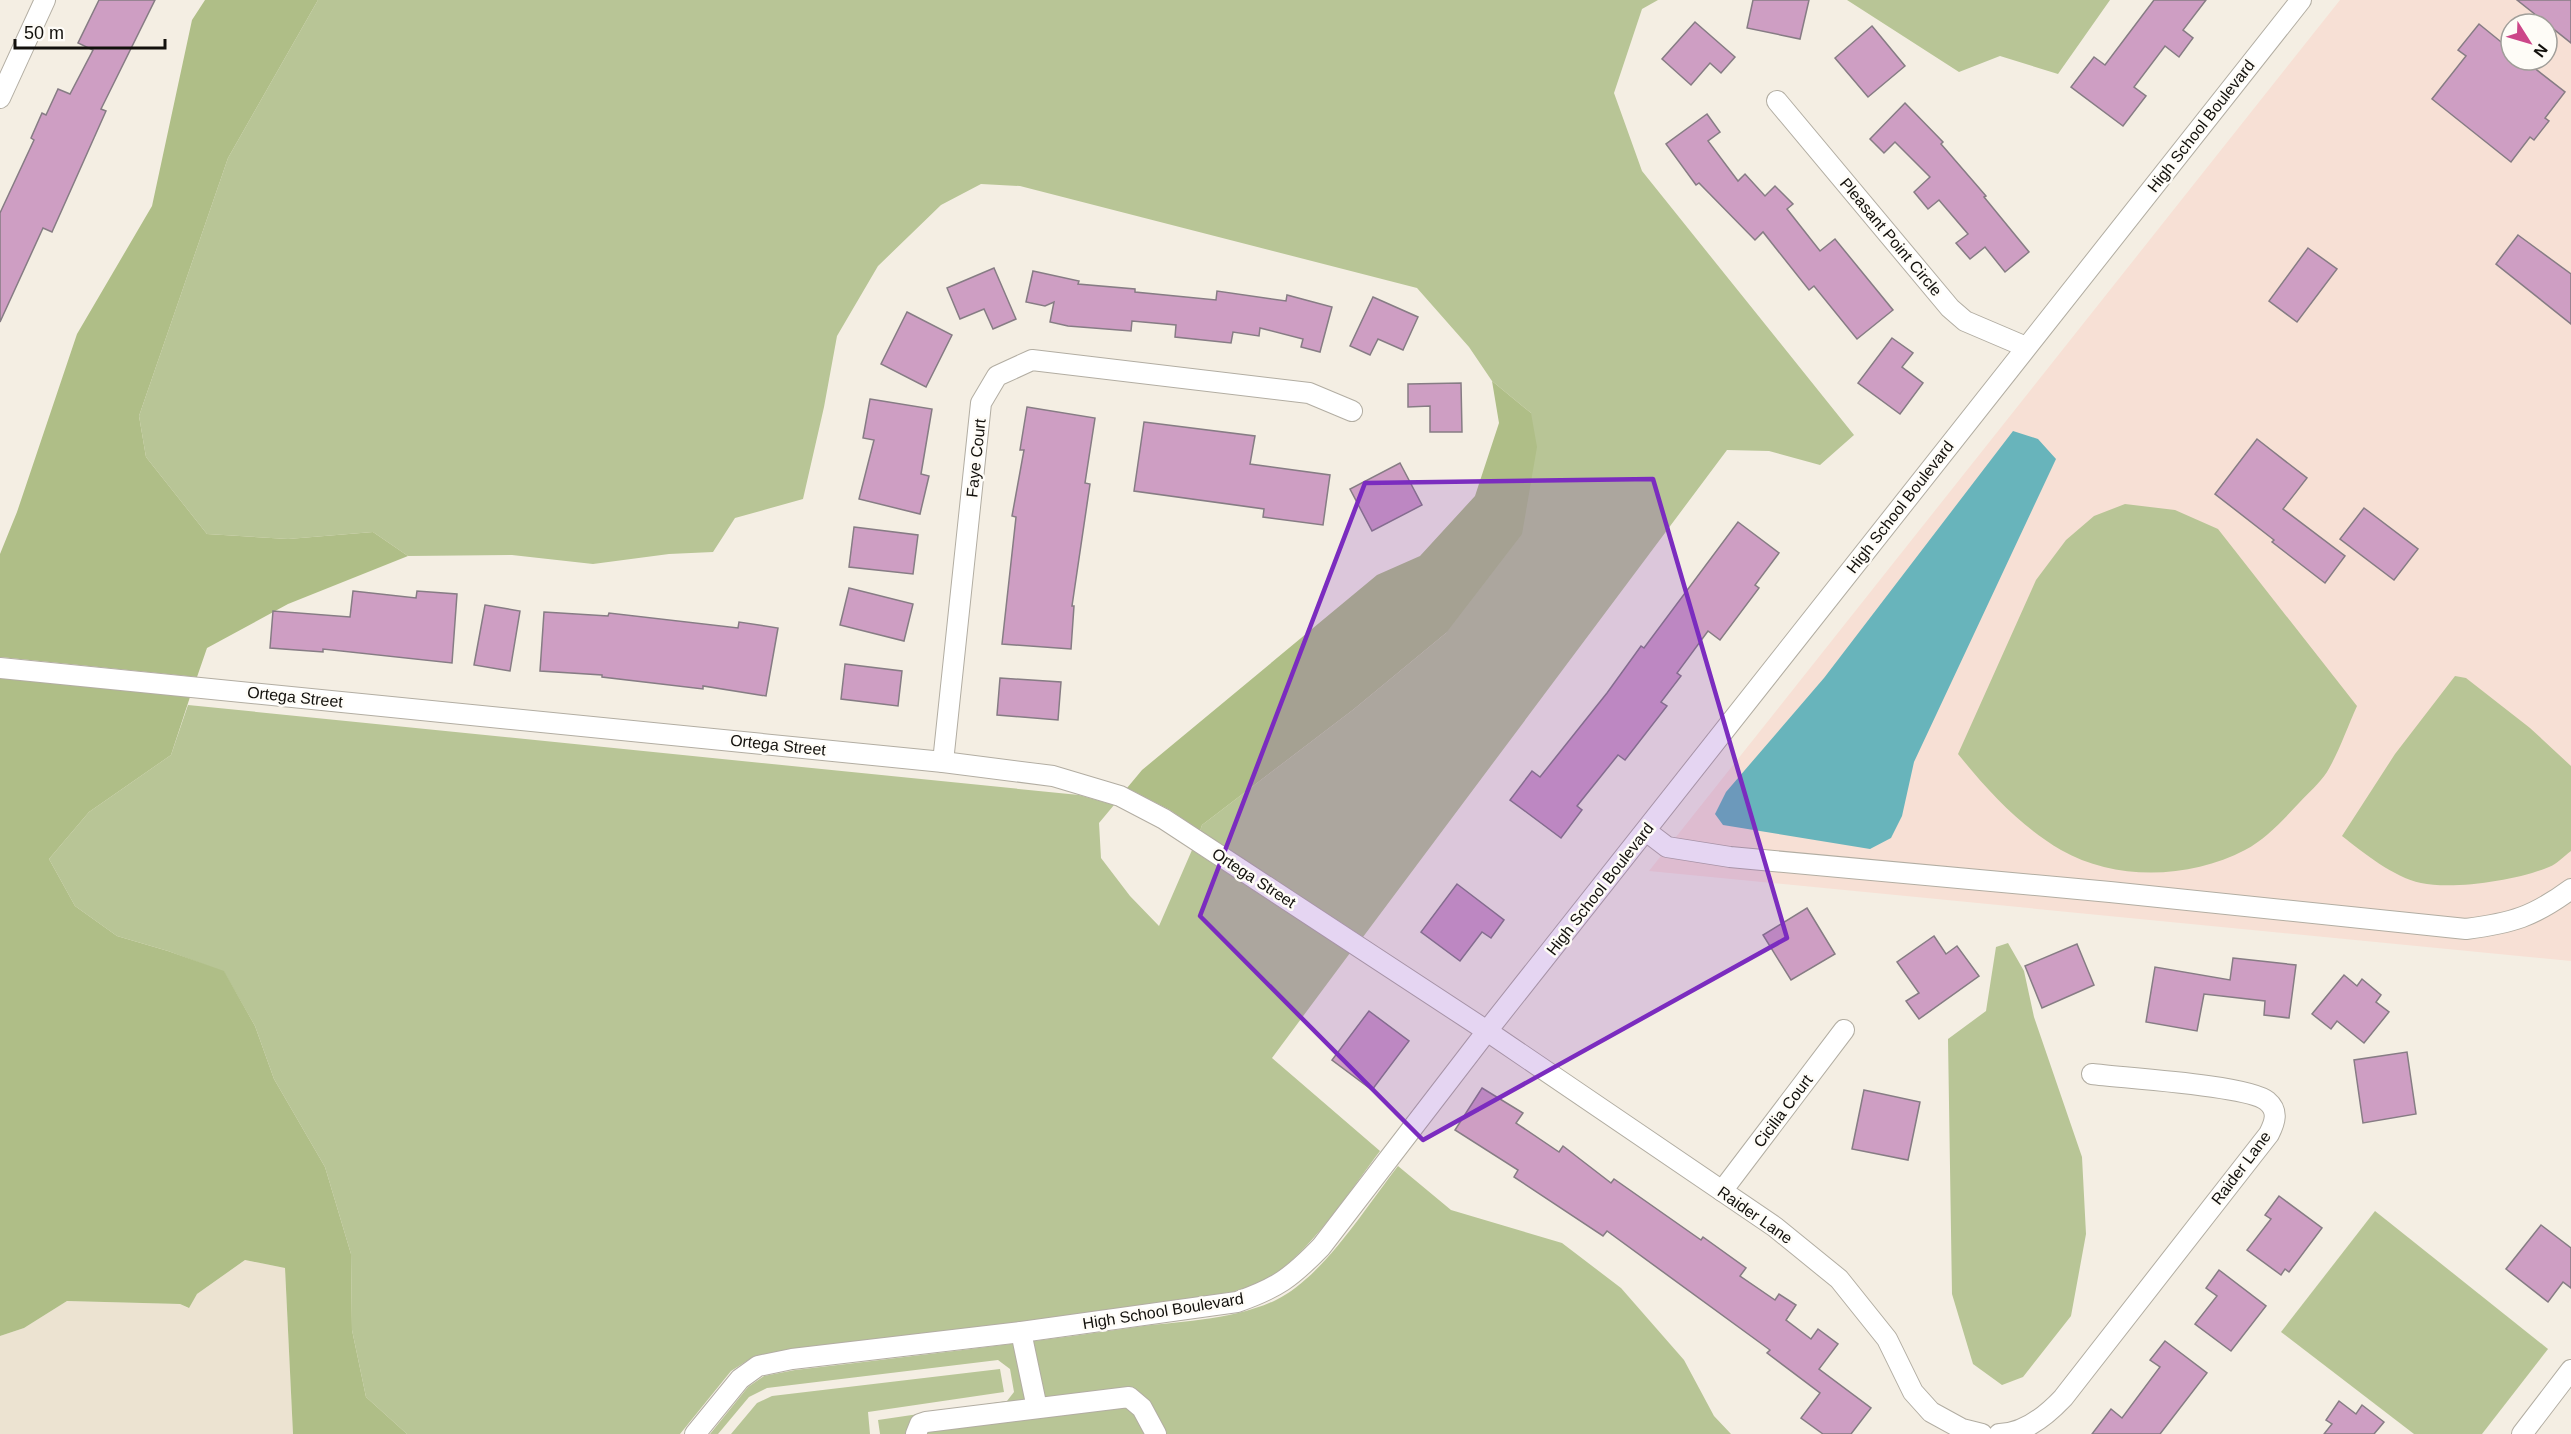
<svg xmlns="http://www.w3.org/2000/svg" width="2571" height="1434" font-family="Arial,sans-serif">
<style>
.built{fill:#ece3d1}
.education{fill:#f7e0d5;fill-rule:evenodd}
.green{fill:#b8c596}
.forest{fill:#afbe87}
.water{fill:#68b4bb}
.building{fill:#ce9ec3;stroke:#867c84;stroke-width:1.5}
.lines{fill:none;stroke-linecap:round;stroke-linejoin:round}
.minor-casing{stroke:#b2ada2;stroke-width:22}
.minor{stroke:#fff;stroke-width:20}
.marked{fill:#7b2cbf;fill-opacity:0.2;stroke:#7b2cbf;stroke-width:4.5;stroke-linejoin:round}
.labels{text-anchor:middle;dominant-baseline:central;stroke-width:5;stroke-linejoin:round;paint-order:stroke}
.street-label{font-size:16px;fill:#12100c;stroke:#fefcf7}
</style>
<rect width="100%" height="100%" fill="#f4eee3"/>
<!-- built -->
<path class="built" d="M245,1260L285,1268L293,1434H0V1336L24,1328L67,1301L180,1304L188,1308L197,1294Z"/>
<!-- education -->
<path class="education" d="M2340,0H2571V961L1649,871ZM2511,24H2547V60H2511Z"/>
<!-- green -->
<g class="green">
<path d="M318,0H1658L1642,9L1614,93L1642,171L1854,435L1820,465L1769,451L1727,450L1363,937L1200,831L1202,825L1354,709L1446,633L1531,413L1492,381L1469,347L1417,288L1020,186L981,184L941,205L878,266L837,336L824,407L803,499L735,518L713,552L669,554L593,564L512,555L408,556L373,532L288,539L207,534L146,457L139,416L228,158Z"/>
<path d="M1847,0H2110L2058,74L2000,56L1959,72Z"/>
<path d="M2125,504L2175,510L2218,529L2357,706C2347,728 2339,752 2327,772C2320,783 2308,793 2299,803C2283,820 2266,839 2245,850C2190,879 2115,881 2061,850C2020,826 1988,791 1958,754L2036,580L2066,540L2094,516Z"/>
<path d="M2455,676L2466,678L2530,728L2571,766V851C2564,856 2557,864 2549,867C2518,880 2454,890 2421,883C2393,877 2364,853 2342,836L2395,754Z"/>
<path d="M188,705L1079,795L1114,805L1099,823L1101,858L1130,896L1159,926L1192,850L1350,953L1272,1058L1380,1151C1351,1189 1305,1261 1263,1281C1254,1286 1243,1288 1233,1292L1018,1322L789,1349L753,1357L731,1371L680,1434H407L366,1397L352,1330L351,1254L325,1167L274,1079L255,1026L224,972L168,951L117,936L75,906L49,859L89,812L171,755Z"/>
<path d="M2008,943L2024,971L2034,1017L2082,1157L2086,1234L2071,1316L2023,1377L2002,1385L1973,1364L1952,1294L1948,1039L1986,1011L1996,947Z"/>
<path d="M1398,1166L1451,1210L1562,1243L1621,1288L1684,1360L1714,1416L1731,1434H880L878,1420L1007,1401L1014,1392L1010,1369L998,1360L767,1388L749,1397L718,1434H710L748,1387L764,1376L795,1370C907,1357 1018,1344 1129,1328C1177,1321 1232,1321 1276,1300C1323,1277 1366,1207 1398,1166Z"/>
<path d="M2375,1211L2548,1349L2482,1434H2414L2281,1332Z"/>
<path d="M1000,1369L1004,1392L868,1412L870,1434H731L757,1403L772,1396Z"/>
</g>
<!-- forest -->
<g class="forest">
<path d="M205,0H318L228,158L139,416L146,457L207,534L288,539L373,532L408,556L288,604L207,648L197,677L0,657V554L17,512L77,334L152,206L192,20Z"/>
<path d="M1492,381L1531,413L1537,447L1522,534L1446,633L1354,709L1202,825L1200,831L1170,810L1127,788L1142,770L1377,575L1420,556L1475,496L1499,423Z"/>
<path d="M0,678L190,697L171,755L89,812L49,859L75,906L117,936L168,951L224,971L255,1026L274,1079L325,1167L351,1254L352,1330L366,1397L407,1434H293L285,1268L245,1260L197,1294L189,1308L180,1304L67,1301L24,1328L0,1336Z"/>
</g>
<!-- water -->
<path class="water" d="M2013,431L2038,439L2056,459L1914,762L1902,816L1891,838L1870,849L1723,825L1715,814L1726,792L1824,678Z"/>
<!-- building -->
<g class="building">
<path d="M99,0H155L101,109L106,111L52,232L43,228L0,322V213L34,140L31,138L42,113L46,115L58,89L70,94L93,50L78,43Z"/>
<path d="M1753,0H1809L1800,39L1747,28Z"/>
<path d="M2154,0H2206L2183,30L2193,38L2179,57L2165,46L2134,87L2146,96L2123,126L2071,87L2094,57L2105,65Z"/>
<path d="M2517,0H2571V43Z"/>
<path d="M1695,22L1735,57L1721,73L1710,63L1691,85L1662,59Z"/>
<path d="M2479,24L2511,50V60H2524L2565,92L2545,118L2549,121L2534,140L2530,137L2511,162L2432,99L2466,56L2458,50Z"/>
<path d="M1872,26L1905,66L1868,97L1835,58Z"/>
<path d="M1905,103L1943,142L1941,144L1986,196L1984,197L2029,252L2005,272L1985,247L1970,259L1956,243L1968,234L1939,200L1928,209L1914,192L1930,177L1895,142L1884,153L1870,139Z"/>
<path d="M1707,114L1720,132L1708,141L1738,181L1745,174L1765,196L1775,186L1793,204L1787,209L1820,251L1835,239L1893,310L1857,339L1814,286L1809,290L1763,232L1755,240L1699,183L1696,185L1666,144Z"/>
<path d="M2518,235L2571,274V324L2496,264Z"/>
<path d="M2308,248L2337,269L2297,322L2269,301Z"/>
<path d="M994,268L1016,319L993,329L984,309L960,319L947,288Z"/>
<path d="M1033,271L1079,281L1078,284L1135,289V292L1216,300L1217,291L1286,301L1287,295L1332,307L1320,352L1301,347L1303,339L1260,328L1259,336L1233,332L1231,343L1175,337L1176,325L1132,321L1131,331L1068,326L1050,322L1054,302L1045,306L1026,302Z"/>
<path d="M1373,297L1418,317L1403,350L1378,339L1370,355L1350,346Z"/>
<path d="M907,312L952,335L926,387L881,364Z"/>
<path d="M1892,338L1913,353L1902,367L1923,383L1900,414L1858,383Z"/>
<path d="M1461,383L1462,432H1430V406L1408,407V384Z"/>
<path d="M870,399L932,409L921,474L929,476L920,514L859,499L874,440L863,438Z"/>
<path d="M1027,407L1095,418L1085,483L1090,484L1072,606H1074L1071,649L1002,644L1016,517L1012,516L1024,450H1020Z"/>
<path d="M1144,422L1255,436L1250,464L1330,475L1323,525L1263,517L1264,509L1134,491Z"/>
<path d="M2257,439L2307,478L2283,509L2345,556L2325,583L2272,542L2274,540L2215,494Z"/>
<path d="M1400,463L1422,505L1372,531L1350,489Z"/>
<path d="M2364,508L2418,549L2394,580L2340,539Z"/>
<path d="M1738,522L1779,553L1755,585L1759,588L1720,640L1708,631L1677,673L1681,676L1661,702L1667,706L1625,760L1618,755L1577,806L1582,810L1561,838L1510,800L1532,771L1540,777L1607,693L1641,646L1644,648Z"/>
<path d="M854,527L918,535L913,574L849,567Z"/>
<path d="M849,588L913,604L904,641L840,625Z"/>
<path d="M353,591L416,598L417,591L457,594L452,663L323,649V652L270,648L273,611L350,617Z"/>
<path d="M485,605L520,611L510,671L474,665Z"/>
<path d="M544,612L608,616L609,613L738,628L739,622L778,628L766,696L703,686V689L602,677V675L540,671Z"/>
<path d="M845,664L902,671L898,706L841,699Z"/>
<path d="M1000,678L1061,682L1058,720L997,715Z"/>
<path d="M1457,884L1504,920L1491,938L1482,932L1460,961L1421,932Z"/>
<path d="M1807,908L1835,954L1791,980L1763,935Z"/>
<path d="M1934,936L1946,954L1957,946L1979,976L1919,1019L1906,1001L1919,993L1897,962Z"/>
<path d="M2077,944L2094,985L2042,1008L2025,966Z"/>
<path d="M2233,958L2296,965L2289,1018L2264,1015L2265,1001L2204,994L2197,1031L2146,1022L2155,967L2230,980Z"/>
<path d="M2344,975L2357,986L2362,979L2381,995L2376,1002L2389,1012L2364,1043L2337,1021L2331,1029L2312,1014Z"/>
<path d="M1369,1011L1409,1041L1372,1090L1332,1060Z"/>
<path d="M2407,1052L2416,1114L2363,1123L2354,1060Z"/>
<path d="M1482,1088L1523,1113L1516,1123L1559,1152L1563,1146L1611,1183L1614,1179L1701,1240L1703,1237L1746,1268L1740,1276L1775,1300L1779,1294L1796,1305L1786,1320L1811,1339L1818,1329L1838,1344L1819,1369L1871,1408L1851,1434H1823L1801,1418L1820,1393L1767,1353L1770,1350L1607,1231L1603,1236L1514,1177L1518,1170L1455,1130Z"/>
<path d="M1864,1090L1920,1102L1908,1160L1852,1149Z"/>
<path d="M2279,1196L2322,1228L2289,1272L2285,1269L2281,1275L2247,1250L2271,1219L2265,1215Z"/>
<path d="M2541,1225L2571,1248V1288L2563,1282L2548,1302L2506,1269Z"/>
<path d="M2219,1270L2266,1306L2231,1351L2195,1324L2217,1296L2206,1288Z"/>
<path d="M2165,1341L2207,1373L2160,1434H2092L2111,1409L2122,1418L2160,1367L2150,1360Z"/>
<path d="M2339,1401L2356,1414L2362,1405L2384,1422L2374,1434H2324L2332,1424L2326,1420Z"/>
</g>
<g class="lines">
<!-- minor casing -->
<g class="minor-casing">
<g id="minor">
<path d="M0,98L45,0"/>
<path d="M1777,101L1950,308L1965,321L2026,347"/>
<path d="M0,668L943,762L1053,776L1120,796L1164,819L1487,1031L1775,1227L1839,1279L1887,1339L1913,1392L1931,1412L1962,1429L1982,1434"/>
<path d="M943,762L981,403L997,376L1032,360L1309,393L1352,411"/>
<path d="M1646,831L1667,847L1730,857L2110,892L2466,929C2512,923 2533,917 2571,889"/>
<path d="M1722,1191L1844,1030"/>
<path d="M1021,1332L1037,1408"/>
<path d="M695,1434L740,1379L758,1366L792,1359L1021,1332L1237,1302C1277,1288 1291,1278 1321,1247L1487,1031L2301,0"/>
<path d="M916,1434L920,1424L926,1422L1129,1397L1142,1408L1156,1434"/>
<path d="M1999,1434C2024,1434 2046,1416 2063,1398L2269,1134C2275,1122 2279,1111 2267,1101C2248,1085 2123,1078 2092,1074"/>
<path d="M2522,1434L2571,1370"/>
</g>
</g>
<!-- minor -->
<use href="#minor" class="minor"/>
</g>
<!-- marked area -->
<path class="marked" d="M1653,479L1787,938L1423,1140L1200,916L1365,483Z"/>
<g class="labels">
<!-- street labels -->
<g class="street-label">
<text transform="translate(2201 126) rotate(-52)">High School Boulevard</text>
<text transform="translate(1891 237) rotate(50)">Pleasant Point Circle</text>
<text transform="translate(976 458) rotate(-84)">Faye Court</text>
<text transform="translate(1900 507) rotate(-52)">High School Boulevard</text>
<text transform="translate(295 697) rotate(6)">Ortega Street</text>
<text transform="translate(778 745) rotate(6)">Ortega Street</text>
<text transform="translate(1254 878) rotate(33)">Ortega Street</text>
<text transform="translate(1600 889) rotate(-52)">High School Boulevard</text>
<text transform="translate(1783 1111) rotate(-53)">Cicilia Court</text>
<text transform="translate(2241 1168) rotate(-53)">Raider Lane</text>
<text transform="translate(1755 1215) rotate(35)">Raider Lane</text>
<text transform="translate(1163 1311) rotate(-9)">High School Boulevard</text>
</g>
</g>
<!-- north arrow -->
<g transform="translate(2529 42) rotate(127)"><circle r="28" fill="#fefcf7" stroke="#a09e99" stroke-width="1.5"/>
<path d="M0-4.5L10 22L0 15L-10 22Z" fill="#cc4689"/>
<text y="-9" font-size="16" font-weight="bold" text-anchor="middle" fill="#12100c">N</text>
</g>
<!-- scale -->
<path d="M15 39v9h150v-9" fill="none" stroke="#12100c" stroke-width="3"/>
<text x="24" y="39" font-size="18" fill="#12100c" stroke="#fefcf7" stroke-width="4.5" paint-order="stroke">50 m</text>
</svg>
